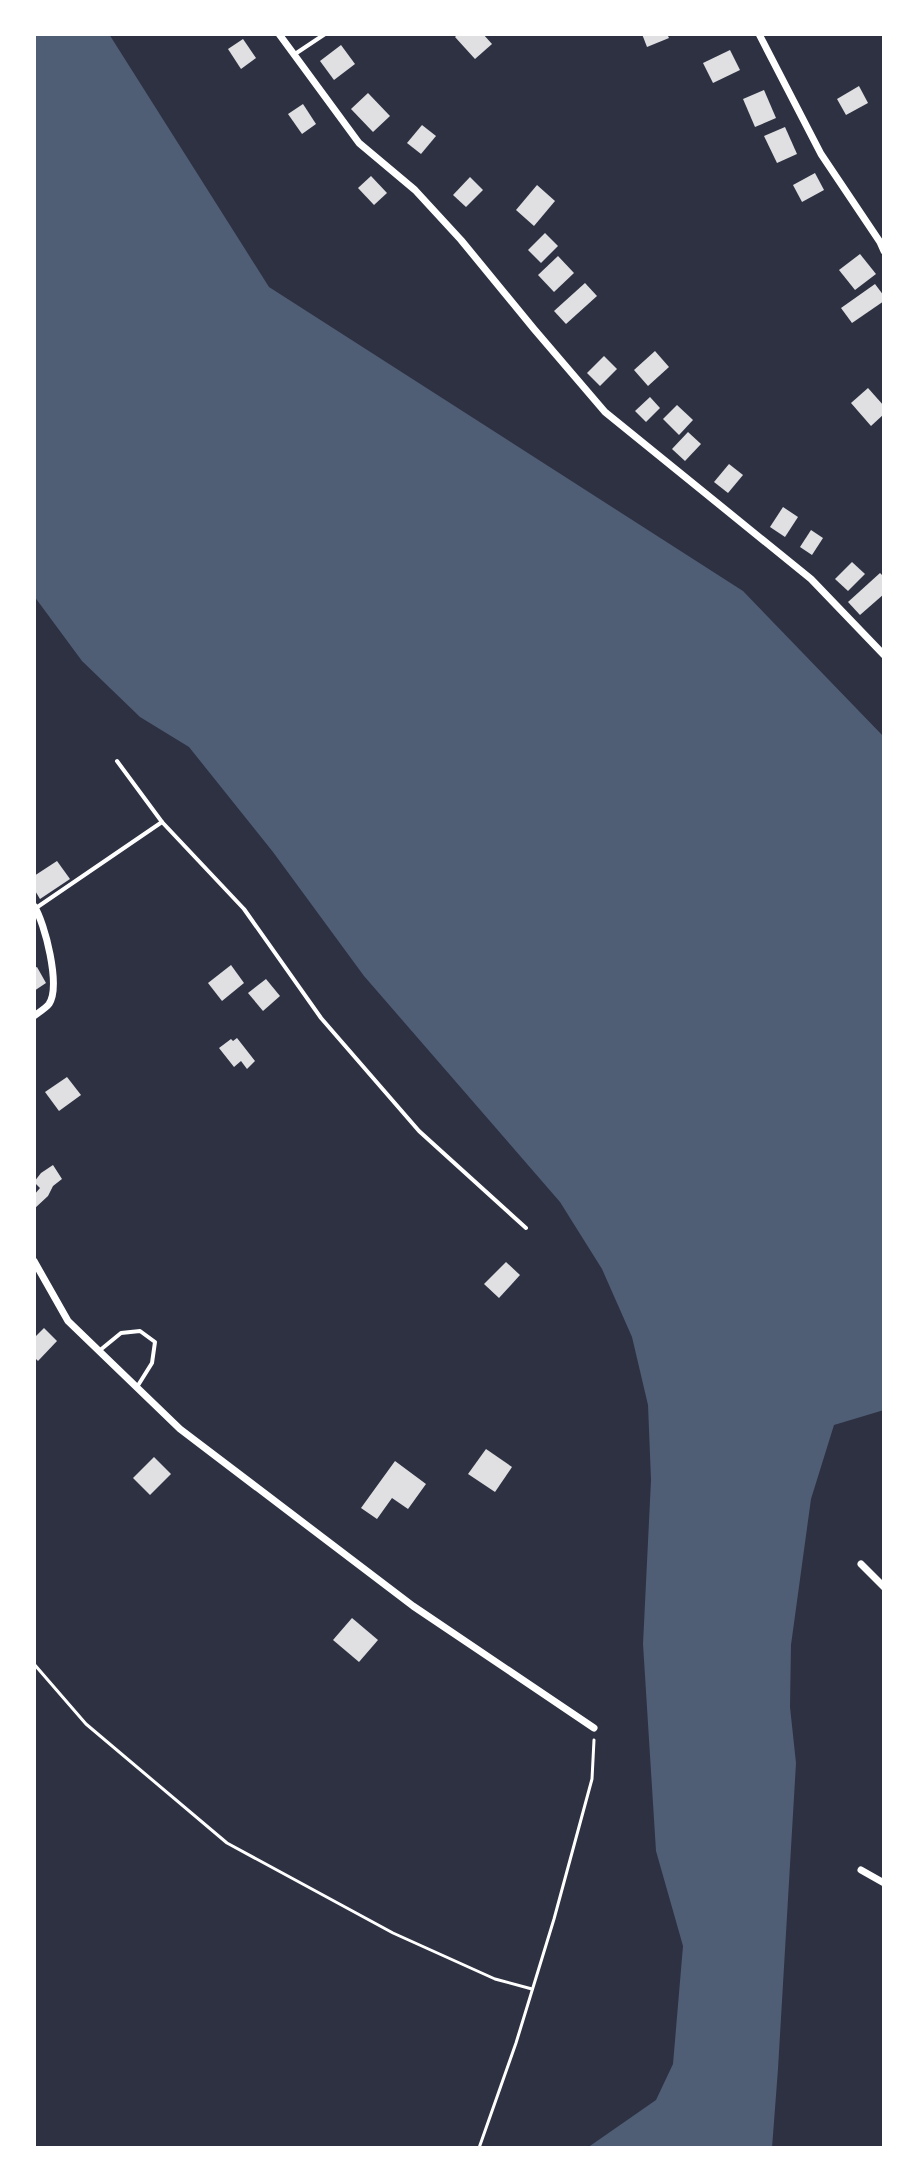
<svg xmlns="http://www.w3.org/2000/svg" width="918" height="2182" font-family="'IBM Plex Serif',serif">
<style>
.water{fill:#4f5d75}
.building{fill:#e0e0e3}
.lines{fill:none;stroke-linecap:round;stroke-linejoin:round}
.path{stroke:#fff;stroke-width:3}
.service{stroke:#fff;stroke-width:4}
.minor{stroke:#fff;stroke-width:7}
</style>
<rect width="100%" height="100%" fill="#2d3142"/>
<!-- water -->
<path class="water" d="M34,34H109L269,287L743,591L884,737V1410L834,1425L811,1499L791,1645L790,1707L796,1763L778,2069L772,2148H587L656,2100L673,2064L683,1946L656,1851L643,1644L651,1480L648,1405L632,1337L602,1269L560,1202L364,976L273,852L189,747L140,717L82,661L34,596Z"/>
<!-- building -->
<g class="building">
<path d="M458,34H483L492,44L475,59L455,37Z"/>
<path d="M642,34H667L669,38L647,47Z"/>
<path d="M243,39L256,58L241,69L228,49Z"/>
<path d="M341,45L355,64L334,80L320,61Z"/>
<path d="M730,50L740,70L713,83L703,63Z"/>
<path d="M859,86L868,103L846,115L837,99Z"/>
<path d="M764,90L776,118L755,127L743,99Z"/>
<path d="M368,93L390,116L373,132L351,109Z"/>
<path d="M303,104L316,124L302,134L288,114Z"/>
<path d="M422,125L436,136L421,154L407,143Z"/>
<path d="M785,127L797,154L777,163L764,136Z"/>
<path d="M815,173L824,190L802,202L793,185Z"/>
<path d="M371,176L387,193L374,205L358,188Z"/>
<path d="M470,177L483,190L466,207L453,195Z"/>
<path d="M537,185L555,201L534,226L516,210Z"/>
<path d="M545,233L558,246L541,263L528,250Z"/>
<path d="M860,254L876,274L855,290L839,270Z"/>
<path d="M558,256L574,273L554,292L538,275Z"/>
<path d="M585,283L597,296L566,324L554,311Z"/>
<path d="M875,284L884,296V301L852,323L841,308Z"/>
<path d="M655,351L669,367L648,386L634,370Z"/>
<path d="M604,356L617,369L600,386L587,373Z"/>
<path d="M868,388L884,406V414L871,426L851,403Z"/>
<path d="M650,397L660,408L646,422L635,411Z"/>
<path d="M677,405L693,420L679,435L663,419Z"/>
<path d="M688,432L701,444L685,461L672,449Z"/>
<path d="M729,464L743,475L728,493L714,482Z"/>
<path d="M783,507L798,517L785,537L770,527Z"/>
<path d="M811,530L823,538L812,555L800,547Z"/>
<path d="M852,562L865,574L848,591L835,579Z"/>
<path d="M880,573L884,577V594L860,615L848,602Z"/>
<path d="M57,861L70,879L40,899L34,889V876Z"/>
<path d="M231,965L244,983L222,1001L208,983Z"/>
<path d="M37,967L46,983L34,991V968Z"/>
<path d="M266,979L280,996L263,1011L248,993Z"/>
<path d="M237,1038L255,1061L247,1069L241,1061L234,1067L219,1048L231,1039L233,1041Z"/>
<path d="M67,1077L81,1095L59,1111L45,1092Z"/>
<path d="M53,1165L62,1179L53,1186L48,1196L34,1209V1195L40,1188L34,1182L41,1173Z"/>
<path d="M506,1262L520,1275L499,1298L484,1284Z"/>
<path d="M44,1328L57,1341L38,1361L34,1357V1338Z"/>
<path d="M486,1449L512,1467L495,1492L468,1474Z"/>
<path d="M154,1457L171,1474L150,1495L133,1478Z"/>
<path d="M395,1461L426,1484L408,1509L392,1498L377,1519L361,1508Z"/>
<path d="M352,1618L378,1640L359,1662L333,1640Z"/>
</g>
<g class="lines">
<!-- path -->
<g class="path">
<path d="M34,1664L86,1724L227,1843L393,1933L495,1979L532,1989"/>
<path d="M479,2148L516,2043L554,1919L592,1779L594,1740"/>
</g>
<!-- service -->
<g class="service">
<path d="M295,54L325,34"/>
<path d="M117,761L162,822L244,909L321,1018L419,1131L526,1228"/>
<path d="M36,908L162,822"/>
<path d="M99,1351L121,1333L140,1331L155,1342L152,1363L137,1387"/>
</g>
<!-- minor -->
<g class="minor">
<path d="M279,34L359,143L415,190L461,240L534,329L605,412L811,579L884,655"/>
<path d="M759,34L821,154L880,242L884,251"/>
<path d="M34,906C45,923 61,986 49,1004C46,1008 38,1013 34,1016"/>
<path d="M34,1261L68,1321L180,1429L413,1606L594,1728"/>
<path d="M861,1564L884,1587"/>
<path d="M861,1870L884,1883"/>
</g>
</g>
<!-- border -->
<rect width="918" height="2182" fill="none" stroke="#ffffff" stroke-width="72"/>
</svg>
